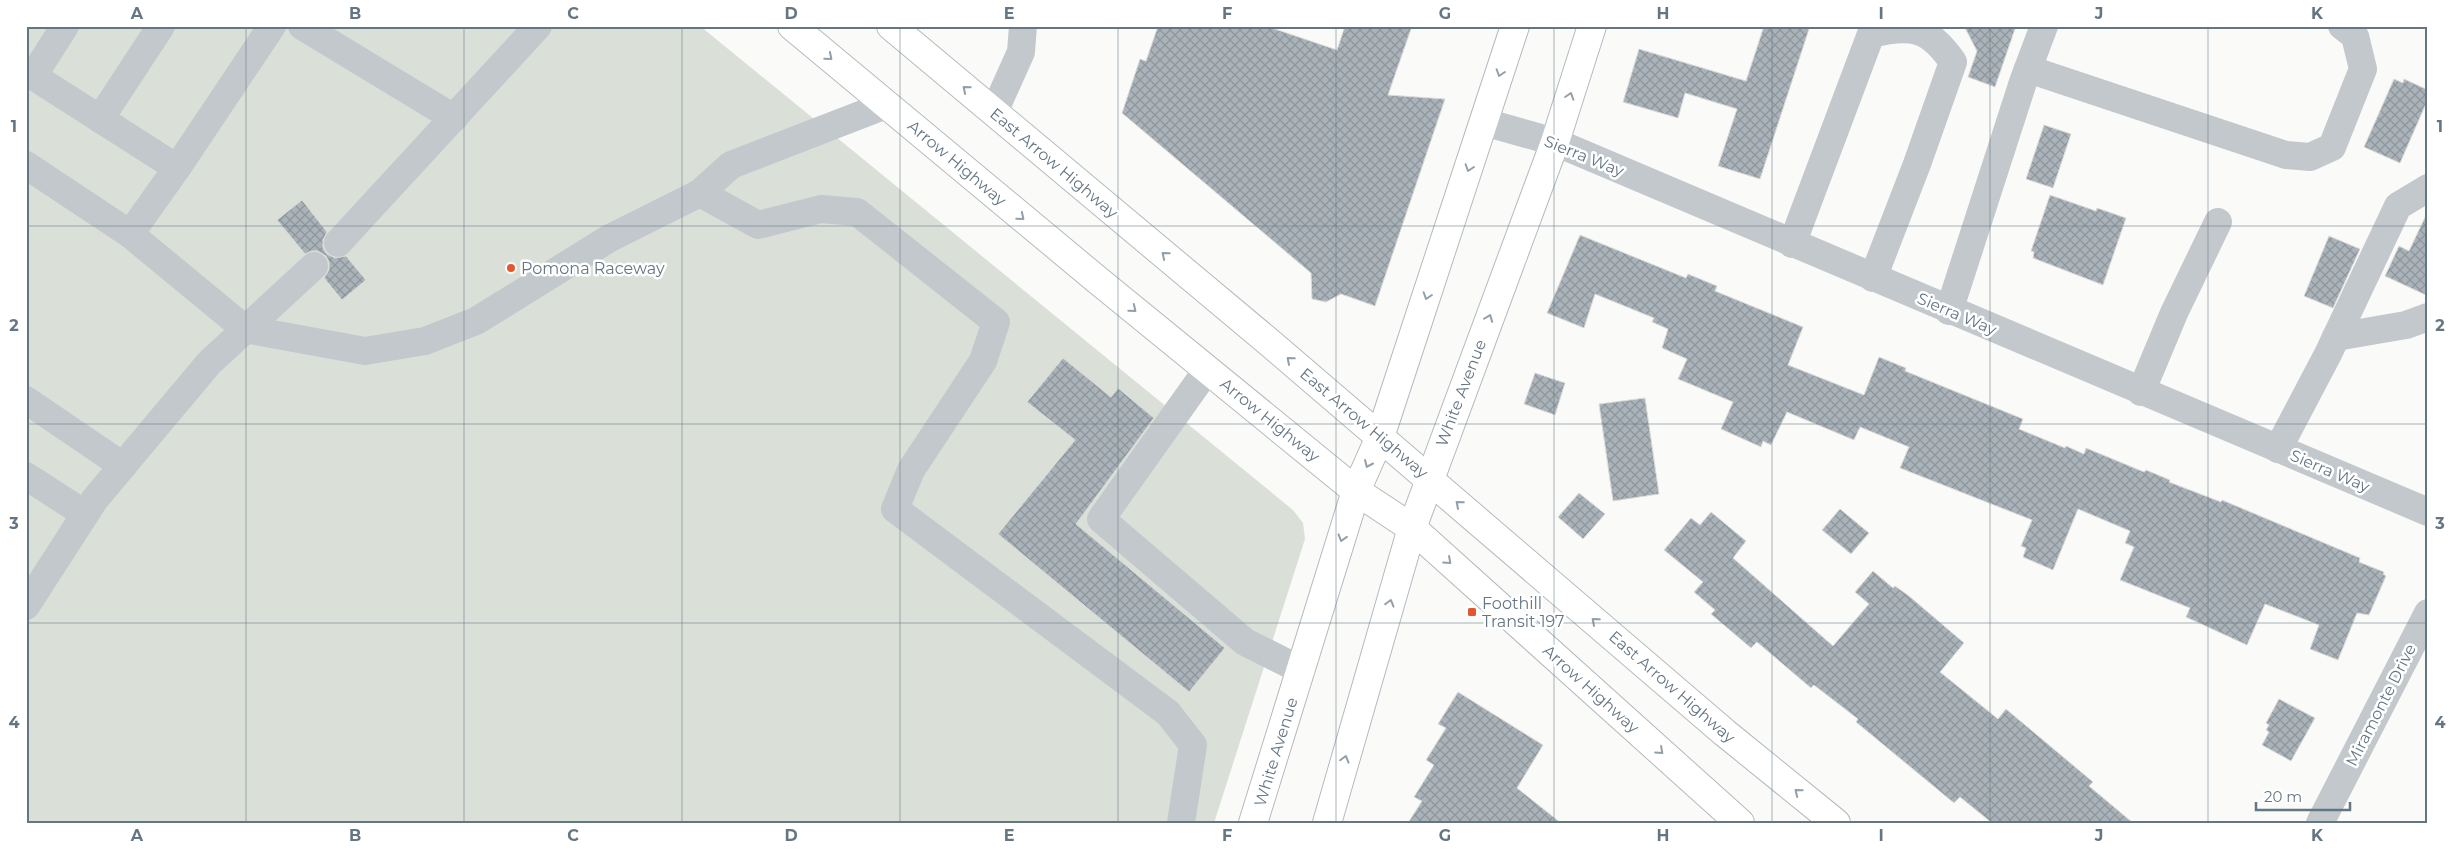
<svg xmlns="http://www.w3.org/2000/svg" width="2454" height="849" font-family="Montserrat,sans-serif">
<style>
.green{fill:#dadfd7}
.building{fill:url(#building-cross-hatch);stroke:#dcdcda}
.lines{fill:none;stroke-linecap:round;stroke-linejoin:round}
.major-casing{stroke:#b5babe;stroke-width:30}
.minor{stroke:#c3c8cc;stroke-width:28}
.major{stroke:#fff;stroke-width:28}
.oneway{stroke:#939fa8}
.grid{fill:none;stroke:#657683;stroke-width:1;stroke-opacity:0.55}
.poi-dot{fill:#e4572e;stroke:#fff;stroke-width:2}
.labels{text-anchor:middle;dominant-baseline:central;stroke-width:5;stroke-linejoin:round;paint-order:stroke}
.street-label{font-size:16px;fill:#657683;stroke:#fff}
.poi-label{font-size:16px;fill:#657683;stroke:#fff;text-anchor:start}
.neatline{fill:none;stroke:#657683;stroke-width:2}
.grid-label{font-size:16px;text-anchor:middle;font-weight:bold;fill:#657683}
</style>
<defs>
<pattern id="building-cross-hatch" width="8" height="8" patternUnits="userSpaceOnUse" patternTransform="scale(1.25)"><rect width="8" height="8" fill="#aab3b9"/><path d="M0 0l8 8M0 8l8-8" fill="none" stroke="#8e969c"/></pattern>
</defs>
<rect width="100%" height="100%" fill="#fafaf8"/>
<!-- green -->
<path class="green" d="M26,26H700L1293,510L1303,523L1305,539L1214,823H26Z"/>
<!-- building -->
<g class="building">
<path d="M1158,26H1266L1337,50L1345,26H1412L1388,95L1445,99L1375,306L1341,294L1326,302L1312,299L1311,273L1122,113L1140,59L1146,61Z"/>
<path d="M1764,26H1810L1760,179L1718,166L1737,109L1685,93L1678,118L1623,102L1639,49L1746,81Z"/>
<path d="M1964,26H2016L1995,87L1968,77L1977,51Z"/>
<path d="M2394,79L2403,83L2404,79L2428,90V99L2400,163L2364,147Z"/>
<path d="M2044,125L2071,134L2053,188L2026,179Z"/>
<path d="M2050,195L2096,211L2097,208L2126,218L2103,285L2033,258L2034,252L2031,251Z"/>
<path d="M302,200L327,232L323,240V248L327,254L335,258L346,256L366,280L342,300L324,278L329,270V262L326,256L318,251H311L305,254L277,220Z"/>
<path d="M2428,211V296L2385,276L2399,246L2409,251Z"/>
<path d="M1580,235L1686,278L1688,274L1717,286L1715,291L1803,327L1788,365L1864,395L1879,357L1906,368L1905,371L2023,419L2019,429L2065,448L2066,446L2084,454L2086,448L2144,472L2146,470L2170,480L2169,482L2221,502L2222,500L2360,558L2359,562L2384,572L2383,574L2386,576L2369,615L2357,613L2338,660L2310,649L2319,625L2265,604L2247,645L2186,617L2190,608L2120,580L2134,547L2125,543L2130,531L2078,509L2053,570L2023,557L2026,548L2021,546L2032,520L1900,468L1909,447L1860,427L1854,440L1787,412L1771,445L1763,441L1761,447L1721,429L1733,402L1678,379L1687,359L1662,348L1668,329L1652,322L1654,318L1595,294L1584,328L1547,313Z"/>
<path d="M2329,236L2360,249L2333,308L2304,296Z"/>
<path d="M1063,358L1111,397L1118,388L1154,418L1076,524L1225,648L1189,692L998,534L1075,440L1027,402Z"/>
<path d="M1535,373L1565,383L1555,415L1524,404Z"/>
<path d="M1645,398L1659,494L1613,501L1599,404Z"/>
<path d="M1579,493L1605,514L1583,539L1558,517Z"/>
<path d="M1840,509L1869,533L1851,554L1822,530Z"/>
<path d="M1711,512L1746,541L1733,558L1833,646L1869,604L1855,592L1873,571L1893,588L1895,586L1909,596L1964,643L1940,672L1998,719L2006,709L2093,782L2089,786L2133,823H1992L1960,797L1954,803L1856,722L1858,719L1814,685L1811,688L1757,642L1751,648L1711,614L1715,610L1694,592L1703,582L1664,550L1691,518L1700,525Z"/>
<path d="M1458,692L1543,745L1517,788L1561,823H1408L1422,801L1414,797L1434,765L1426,760L1446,728L1438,724Z"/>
<path d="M2279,699L2315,718L2291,761L2262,745L2269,732L2266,730L2269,725L2266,723Z"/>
</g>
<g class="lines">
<!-- major casing -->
<g class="major-casing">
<g id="major">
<path d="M792,26L1095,278L1356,491L1412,528L1740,823"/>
<path d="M891,26L1270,343L1725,733L1836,823"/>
<path d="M1253,823L1356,491L1380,437L1515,26"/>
<path d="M1327,823L1412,528L1555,142L1592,26"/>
</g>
</g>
<!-- minor -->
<g class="minor">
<path d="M302,26L454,118"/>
<path d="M2028,69L2286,155L2310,157L2332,147L2363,69L2355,36L2342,26"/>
<path d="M26,71L33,76L65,26"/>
<path d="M33,76L177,168L272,26"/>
<path d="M994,112L1021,52L1023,26"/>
<path d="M100,119L161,26"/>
<path d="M1484,122L1555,142L2428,512"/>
<path d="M26,165L130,234L245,329L365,351L425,341L476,321L610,238L700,193L758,225L821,209L857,212L996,322L983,361L911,470L895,509L1168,713L1193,745L1181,823"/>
<path d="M700,193L731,165L886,105"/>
<path d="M130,234L177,168"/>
<path d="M338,243L538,26"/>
<path d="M1792,244L1871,34C1911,24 1929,27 1953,62L1917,164L1873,278"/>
<path d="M1949,311L2023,82L2044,26"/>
<path d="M2336,337L2406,325L2428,317"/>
<path d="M1207,370L1101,519L1245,642L1301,670"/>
<path d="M2141,392L2174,313L2218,222"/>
<path d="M26,400L123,466"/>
<path d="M2278,449L2328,354L2398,206L2428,188"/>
<path d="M26,476L85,514"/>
<path d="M26,606L95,499L209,363L314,266"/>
<path d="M2320,823L2428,613"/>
</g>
<!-- major -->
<use href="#major" class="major"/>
</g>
<!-- one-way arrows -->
<defs><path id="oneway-chevron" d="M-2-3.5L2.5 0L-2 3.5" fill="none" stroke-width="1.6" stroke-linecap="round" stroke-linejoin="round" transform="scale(1.25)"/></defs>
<g class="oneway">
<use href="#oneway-chevron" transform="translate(829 57) rotate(40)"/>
<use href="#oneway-chevron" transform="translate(1500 73) rotate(108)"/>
<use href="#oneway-chevron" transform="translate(966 89) rotate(-140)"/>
<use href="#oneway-chevron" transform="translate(1570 96) rotate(-72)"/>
<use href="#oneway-chevron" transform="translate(1469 168) rotate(108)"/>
<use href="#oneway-chevron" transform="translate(1021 217) rotate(40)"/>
<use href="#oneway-chevron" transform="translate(1165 255) rotate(-140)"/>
<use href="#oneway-chevron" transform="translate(1427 296) rotate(108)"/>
<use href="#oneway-chevron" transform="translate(1133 309) rotate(39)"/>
<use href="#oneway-chevron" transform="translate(1489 318) rotate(-69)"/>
<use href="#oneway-chevron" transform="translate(1290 360) rotate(-139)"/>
<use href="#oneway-chevron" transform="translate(1368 464) rotate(114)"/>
<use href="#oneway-chevron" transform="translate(1459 504) rotate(-139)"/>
<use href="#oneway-chevron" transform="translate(1342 538) rotate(107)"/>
<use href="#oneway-chevron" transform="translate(1448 561) rotate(42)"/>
<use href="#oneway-chevron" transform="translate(1390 603) rotate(-74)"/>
<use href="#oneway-chevron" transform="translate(1595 621) rotate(-139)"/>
<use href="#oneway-chevron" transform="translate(1660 751) rotate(42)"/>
<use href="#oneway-chevron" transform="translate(1345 759) rotate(-74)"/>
<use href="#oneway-chevron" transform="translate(1798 792) rotate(-141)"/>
</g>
<!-- grid -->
<path class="grid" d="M246,26V823M464,26V823M682,26V823M900,26V823M1118,26V823M1336,26V823M1554,26V823M1772,26V823M1990,26V823M2208,26V823M26,226H2428M26,424H2428M26,623H2428"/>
<!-- markers -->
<g class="poi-dot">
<circle cx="511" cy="268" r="5"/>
<rect x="1467" y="607" width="10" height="10" rx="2.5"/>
</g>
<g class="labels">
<!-- street labels -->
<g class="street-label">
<text transform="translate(1584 156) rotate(22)">Sierra Way</text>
<text transform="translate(957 163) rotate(40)">Arrow Highway</text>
<text transform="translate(1054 163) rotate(40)">East Arrow Highway</text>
<text transform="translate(1957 314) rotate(23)">Sierra Way</text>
<text transform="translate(1461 393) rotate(-69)">White Avenue</text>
<text transform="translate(1270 420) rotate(39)">Arrow Highway</text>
<text transform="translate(1364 423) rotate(40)">East Arrow Highway</text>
<text transform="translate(2330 471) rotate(23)">Sierra Way</text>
<text transform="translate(1672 687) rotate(41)">East Arrow Highway</text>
<text transform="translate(1591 689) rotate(42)">Arrow Highway</text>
<text transform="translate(2381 705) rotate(-63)">Miramonte Drive</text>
<text transform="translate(1276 752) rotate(-73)">White Avenue</text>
</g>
<!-- poi labels -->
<g class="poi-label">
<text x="521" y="268">Pomona Raceway</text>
<text x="1482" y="603">Foothill<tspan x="1482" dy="18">Transit 197</tspan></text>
</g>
</g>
<!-- border -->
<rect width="2454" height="849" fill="none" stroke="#ffffff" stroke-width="55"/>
<!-- scale -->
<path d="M2256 802v8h94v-8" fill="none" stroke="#657683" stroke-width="2.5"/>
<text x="2264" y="802" font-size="15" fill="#657683" stroke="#ffffff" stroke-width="4" paint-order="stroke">20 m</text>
<rect x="28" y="28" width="2398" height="794" class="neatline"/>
<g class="grid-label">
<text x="137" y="19">A</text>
<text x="355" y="19">B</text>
<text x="573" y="19">C</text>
<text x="791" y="19">D</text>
<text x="1009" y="19">E</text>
<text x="1227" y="19">F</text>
<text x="1445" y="19">G</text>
<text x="1663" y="19">H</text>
<text x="1881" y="19">I</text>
<text x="2099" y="19">J</text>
<text x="2317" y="19">K</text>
<text x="14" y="132">1</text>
<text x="2440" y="132">1</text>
<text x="14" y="331">2</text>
<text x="2440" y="331">2</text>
<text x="14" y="529">3</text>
<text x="2440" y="529">3</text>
<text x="14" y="728">4</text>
<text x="2440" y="728">4</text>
<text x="137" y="841">A</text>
<text x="355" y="841">B</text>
<text x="573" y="841">C</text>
<text x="791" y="841">D</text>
<text x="1009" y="841">E</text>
<text x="1227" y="841">F</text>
<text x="1445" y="841">G</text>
<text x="1663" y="841">H</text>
<text x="1881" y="841">I</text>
<text x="2099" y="841">J</text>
<text x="2317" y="841">K</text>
</g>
</svg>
